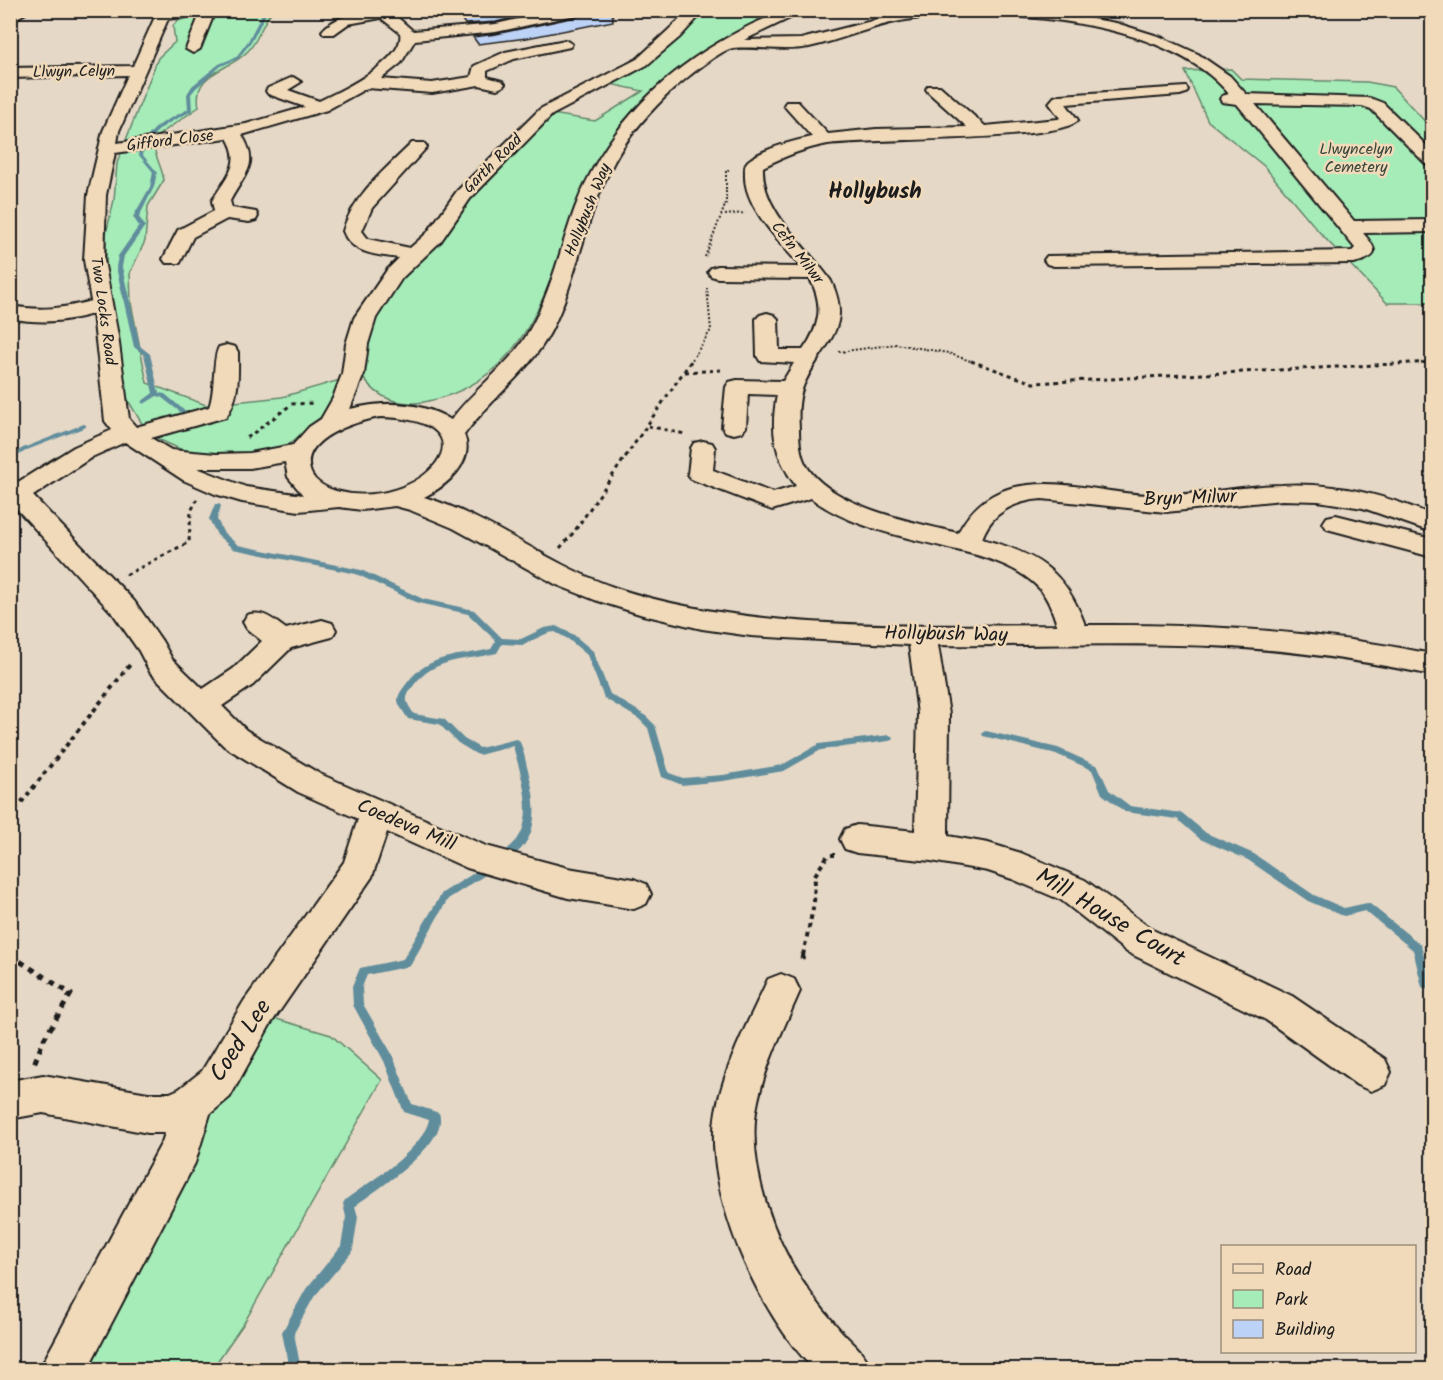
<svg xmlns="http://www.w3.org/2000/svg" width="1443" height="1380" font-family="Kalam,sans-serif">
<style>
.green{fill:#a6ecb8;stroke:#61846a;stroke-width:1.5}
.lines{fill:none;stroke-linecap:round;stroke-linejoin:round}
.stream{fill:#618d9c;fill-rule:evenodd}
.building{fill:#bcd2f6;stroke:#1c1c1c;stroke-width:1.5}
.minor-casing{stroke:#1c1c1c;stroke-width:4}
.path-far3{stroke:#1c1c1c;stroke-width:2;stroke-dasharray:2 2;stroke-linecap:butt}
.path-far2{stroke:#1c1c1c;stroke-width:3;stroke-dasharray:4 4;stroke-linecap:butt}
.path-far1{stroke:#1c1c1c;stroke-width:4;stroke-dasharray:4.5 4.5;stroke-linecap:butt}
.path{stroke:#1c1c1c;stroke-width:5;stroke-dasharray:6 6;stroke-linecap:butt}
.minor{fill:#f1daba;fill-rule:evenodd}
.labels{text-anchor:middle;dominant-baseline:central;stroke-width:5;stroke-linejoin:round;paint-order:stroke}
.far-street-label{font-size:16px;fill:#1c1c1c;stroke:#f1daba}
.far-park-label{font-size:16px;fill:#38463b;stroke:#f1daba}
.street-label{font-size:20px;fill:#1c1c1c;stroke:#f1daba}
.far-district-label{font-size:22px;font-weight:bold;fill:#1c1c1c;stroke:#f1daba}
.near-street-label{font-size:24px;fill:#1c1c1c;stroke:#f1daba}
</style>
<rect width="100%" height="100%" fill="#e6d8c6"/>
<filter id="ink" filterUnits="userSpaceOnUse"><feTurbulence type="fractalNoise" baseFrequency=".0167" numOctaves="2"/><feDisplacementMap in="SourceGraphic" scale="12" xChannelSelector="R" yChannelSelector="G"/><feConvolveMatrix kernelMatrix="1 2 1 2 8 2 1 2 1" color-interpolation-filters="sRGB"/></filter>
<g filter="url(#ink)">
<!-- green -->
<g class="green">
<path d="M214,11L270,14C261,26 258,41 248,51C229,72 192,71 199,107L153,139C153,154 161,164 164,180L148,206L145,241L130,273L131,303L147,383L206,405L282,397L343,379L337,399L322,416L293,441L279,450L246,456L206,454L180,449L160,440L141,422L126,397L119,337L106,274V234L114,200L117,163L158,58L175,42L173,26L177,21Z"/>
<path d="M694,11H793C731,35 666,70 623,122C550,212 563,376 424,402C395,407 374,396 359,372L378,304L459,209L546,113L595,121L643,91L606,83L625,74Z"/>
<path d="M1231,69L1241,79L1367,82L1393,87L1432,129V303H1387L1321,234L1264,166L1208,121L1185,71Z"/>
<path d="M263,1015L331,1035L382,1080L244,1323L212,1369L65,1370Z"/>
</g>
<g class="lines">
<!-- stream -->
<g class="stream">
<path d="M264,10H268L252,41L238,59L221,66L196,88L191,94L192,111C167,124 155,127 142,154L157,172L154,187L139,217L145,226L124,256L122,267L140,346L150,354L159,393L165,394L185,411L186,412L183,414L161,397L157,396L144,404L141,402L153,393L144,355L134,347L116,267L118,256L139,226L133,217L150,187L153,172L138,154C150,126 162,123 188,109L187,94L192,86L219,64L236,57L248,41Z"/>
<path d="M84,424L86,425V427L27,450L10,461V456L23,448Z"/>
<path d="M215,504H219L221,506L217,519L223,532L238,545L361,570L423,599L474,610L502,638L521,639L544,628L556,626L574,635L593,651L610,694L645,715L655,725L669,773L683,778L723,775L782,765L819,744L889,735L892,736L893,738L892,740L889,741L821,750L784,771L723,781L682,785L662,777L648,728L639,719L604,698L587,655L568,639L555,632L548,633L522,645L502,644L497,653C466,661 435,657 414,685C404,699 405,700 414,714L444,719L464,739L480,748L516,739L519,740C523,748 525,758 527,767C535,795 542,831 517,853C511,857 508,862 501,861L499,858C506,849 516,844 521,833C533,807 520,772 513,746L479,755L476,754L458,743L439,724L408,719C397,701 393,701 407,683C429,653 459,657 491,649L496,641L468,614L418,603L356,574L233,549L217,535L209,519Z"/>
<path d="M986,731L1058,748L1098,766L1109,790L1130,806L1182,813L1206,833L1254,854L1314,895L1344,908L1367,903L1370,904L1421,945L1430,981L1432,983V992L1422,987L1413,950L1365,911L1344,916L1341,915L1308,901L1248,860L1200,839L1177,819L1125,812L1102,794L1092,770L1056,754L983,736L982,734L983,732Z"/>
<path d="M490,863L493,864L495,867L493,870L448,899L410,966L367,975L362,987L363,1004L392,1054L412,1104L439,1113C450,1144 376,1190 355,1206L358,1217L353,1249L351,1253L314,1297L294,1333L301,1370H289L282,1332L306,1289L341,1246L346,1217L343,1204L345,1200C370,1181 421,1152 429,1120L404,1112L384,1061L353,1005L352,987L360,968L403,959L442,893Z"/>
<path d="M1432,1033V1051L1428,1050L1425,1044L1428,1035Z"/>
</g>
</g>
<!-- building -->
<g class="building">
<path d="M455,10H546L496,22L465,24Z"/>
<path d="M589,10H612L613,21L527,38L478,44L473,37L496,34L580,16Z"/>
</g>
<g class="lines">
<!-- minor casing -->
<g class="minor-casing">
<g id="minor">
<path d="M13,10H31L10,22V12Z"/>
<path d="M158,10H214L209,14L212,19L200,49L193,53L186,49L198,19L196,15L168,19L119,131L117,143L246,124L305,107L268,94L266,91L268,88L293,77L301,82L288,90L319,101C339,92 406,60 400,33L381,18L348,24L334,34H324L322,31C337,13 369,10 389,10L413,31L496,24L558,10H587L580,14L496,32L415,40L401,63L381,79L432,83L471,77L474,66L505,52L565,40L572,44L570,47L514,59L487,71V77L502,81L505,84L502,87L497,89L479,85L432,93L367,88L327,110L242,135C260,165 245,173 230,201L232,208L256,212L258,216L256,220L249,222L227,219L193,237L180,263H166L163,259L178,230L214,211L212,201C226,177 243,164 227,138L115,153L106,195L104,260L118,336L129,419L136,427L209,407C216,390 212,358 219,347L227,345L235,347L238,352C238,375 240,397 226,417L151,438L171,450L216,454L250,453L293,445L309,427L321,419L333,398L342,374L346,344L354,318L387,270L399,258C378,255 351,254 343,231C353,195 386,169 412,143H424L427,147L372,208L362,231L368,239L410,248L427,233L457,191L540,109L637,59L690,10H705L680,37L647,65L552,115L470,199L441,241L402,278L376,318L368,344L364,374L350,409C384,401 421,401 451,420C474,388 510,366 529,331C551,293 560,249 575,208C602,137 653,81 718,43C746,27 774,10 807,10L744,40L801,39L907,12L1041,10L1116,23L1161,37L1198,54L1230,76L1246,94L1370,98L1383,103L1432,151V165L1426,164L1371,109L1362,106L1255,104L1354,221L1432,220V232L1363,233C1379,251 1379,257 1354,263L1054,266L1047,264L1044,260L1047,256L1352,251L1355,248L1237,104L1222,102L1220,99L1222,96L1229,94C1167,18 997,7 906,20C873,25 842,40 809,47C783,52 759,46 733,48C719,50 676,86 664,98C643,119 623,142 610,170C584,221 577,280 551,331C531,370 491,398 464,435C476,462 445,487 424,497C492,517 548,565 616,588C749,632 917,626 1057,625C1053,612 1048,598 1039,588C1016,564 979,555 948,548C902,536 849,527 811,498L772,510L691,479L688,474L691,448L694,443L703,441L712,443L715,448L713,470L773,493L796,486C774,456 770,431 777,395L748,394L746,427L742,432L734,434L726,432L722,427L726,387L729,382L737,380L783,381L794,363L760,361L757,356L756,319L760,315L767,313L774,315L778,319L779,350H803C820,326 824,305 810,279L718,278L711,276L708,272L711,268L718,266L801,267C782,244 743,206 745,174C745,170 744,165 748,161C762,149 794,141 812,137L786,108L784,105L786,102H798L828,134L876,129L967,127L928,92L926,89L928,86H940L985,126L1058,119L1060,118L1049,103L1054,97L1060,95L1186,87L1188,90L1186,93L1180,95L1066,104L1078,120C1062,142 867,138 828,144C804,148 783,157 763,167C761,212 807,246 831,281C853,327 825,341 806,380C798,395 798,412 799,429C799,440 800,455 806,465C831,507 913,522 958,533C970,510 986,495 1011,488C1058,476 1104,494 1151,495C1195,497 1238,486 1282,485C1334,482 1385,495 1432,515V532L1363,508L1318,501L1282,500L1166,512L1042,499C1015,501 991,512 982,539C1037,554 1065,570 1085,625C1203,624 1317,630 1432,654V675C1359,660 1285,649 1211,646C1120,642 1029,646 938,645L949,714L948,836L988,843L1021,853L1085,880L1153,930L1292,996L1385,1059L1391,1072L1385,1085L1371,1091L1357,1085L1266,1020L1127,952L1061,900L1012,879L988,871L931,861L857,853L845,849L840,839L845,829L857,825L915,831L918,714L909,645L751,636L702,629L643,615L595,600L557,585L453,528L410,510L395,506L362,510L339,507L299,511L242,502L215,494L183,480L125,442L92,457L33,496L134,601L162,641L172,659L203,689L233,669L262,641L247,629L243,622L247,615C264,610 272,619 286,629L322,620L332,623L336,630L332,637L291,648L253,685L222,706L246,730L320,774L486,846L568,868L634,879L646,884L651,894L646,904L634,909L568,898L467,868L387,832L372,877L270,1025L230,1097L210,1114L195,1163L87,1370H39L162,1142L165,1133H148L43,1113L10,1119V1081L43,1075L148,1093H170L179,1089L202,1071L244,1001L344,862L358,819L298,792L224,746L150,672L139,651L114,615L16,508L10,507V487L74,447L112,430L105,421L93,314C64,322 40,324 10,318V306C40,311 62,309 91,301L84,260L88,195L103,131L128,75L10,78V68L133,66ZM380,417C504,419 420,514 336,491C326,488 315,482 311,473C297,439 357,421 380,417ZM285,462L288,477L303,495L246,487L197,468H250Z"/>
<path d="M1336,515L1432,539V557L1327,529L1323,523L1327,517Z"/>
<path d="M781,974L794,979L800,991C783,1030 763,1069 756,1111C748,1168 774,1242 807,1288C817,1303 829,1317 841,1331C854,1345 864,1351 872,1370H815C759,1316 702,1190 716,1111C725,1065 748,1022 768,979Z"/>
</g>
</g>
<!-- path-far3 -->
<g class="path-far3">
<path d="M725,215L745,213"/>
<path d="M705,257L726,203V170H731"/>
<path d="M839,352L896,344L948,353L976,363"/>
<path d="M690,363L711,330L707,288"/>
<path d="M1417,363L1432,362"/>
</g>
<!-- path-far2 -->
<g class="path-far2">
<path d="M971,361L1033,383L1432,362"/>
<path d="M685,372L722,370"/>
<path d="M648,426L685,434"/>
<path d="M247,438L292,404L315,403"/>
<path d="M560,548L574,532L691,361"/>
<path d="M126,575L189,542L191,511L197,500"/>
</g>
<!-- path-far1 -->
<g class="path-far1">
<path d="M10,817L132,662"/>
<path d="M803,955L814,904L815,875L828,855H835"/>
</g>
<!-- path -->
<g class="path">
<path d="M10,955L71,994L44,1039L34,1064"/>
<path d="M802,959L803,954"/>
</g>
<!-- minor -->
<use href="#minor" class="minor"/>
</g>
</g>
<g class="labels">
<!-- far-street labels -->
<g class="far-street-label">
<text transform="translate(74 72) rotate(-1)">Llwyn Celyn</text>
<text transform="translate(170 141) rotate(-7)">Gifford Close</text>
<text transform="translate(493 164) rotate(-45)">Garth Road</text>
<text transform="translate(588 210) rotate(-68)">Hollybush Way</text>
<text transform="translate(797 253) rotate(52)">Cefn Milwr</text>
<text transform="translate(103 311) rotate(82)">Two Locks Road</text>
</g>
<!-- far-park labels -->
<g class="far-park-label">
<text x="1356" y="149">Llwyncelyn<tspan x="1356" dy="18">Cemetery</tspan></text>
</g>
<!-- street labels -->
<g class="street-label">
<text transform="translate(1190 499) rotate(-2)">Bryn Milwr</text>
<text transform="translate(946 635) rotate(1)">Hollybush Way</text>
<text transform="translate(406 826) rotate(23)">Coedeva Mill</text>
</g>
<!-- far-district labels -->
<g class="far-district-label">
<text x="875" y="192">Hollybush</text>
</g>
<!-- near-street labels -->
<g class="near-street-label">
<text transform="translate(1110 918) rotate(31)">Mill House Court</text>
<text transform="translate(241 1041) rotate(-57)">Coed Lee</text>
</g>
</g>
<!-- margin -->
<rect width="1443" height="1380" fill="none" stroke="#f1daba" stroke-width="36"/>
<rect x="18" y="18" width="1407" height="1344" fill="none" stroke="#1c1c1c" stroke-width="2" filter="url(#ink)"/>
<!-- legend -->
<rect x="1221" y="1245" width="195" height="108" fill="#f1daba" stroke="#9c8e7b" stroke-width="1.5"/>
<rect x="1233" y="1264" width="30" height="9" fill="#f1daba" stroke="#9c8e7b" stroke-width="1.5"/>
<text x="1275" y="1275" font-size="18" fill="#1c1c1c">Road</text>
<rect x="1233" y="1290" width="30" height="18" fill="#a6ecb8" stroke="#9c8e7b" stroke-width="1.5"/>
<text x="1275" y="1305" font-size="18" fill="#1c1c1c">Park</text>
<rect x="1233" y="1320" width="30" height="18" fill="#bcd2f6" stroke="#9c8e7b" stroke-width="1.5"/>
<text x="1275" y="1335" font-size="18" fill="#1c1c1c">Building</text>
</svg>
